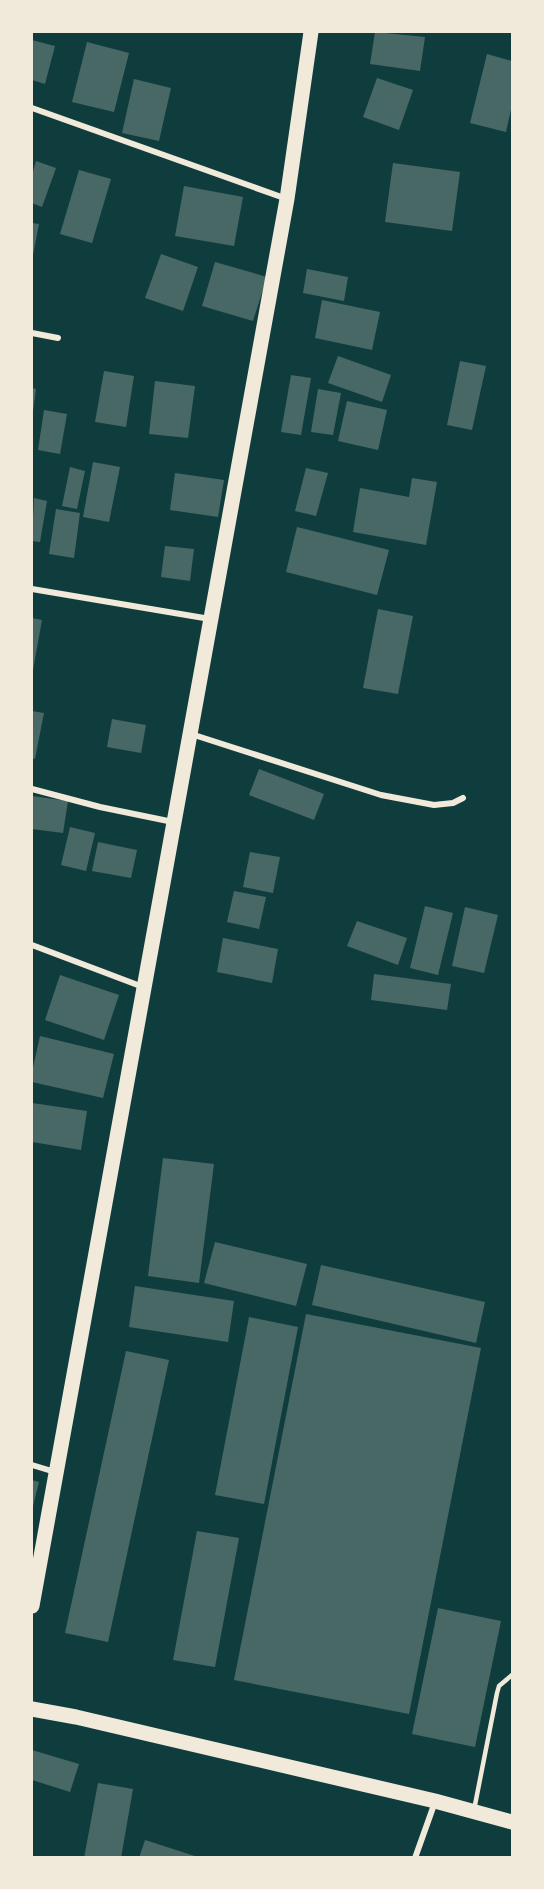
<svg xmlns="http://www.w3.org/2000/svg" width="544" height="1889" font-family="'IBM Plex Serif',serif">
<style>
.building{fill:#486865}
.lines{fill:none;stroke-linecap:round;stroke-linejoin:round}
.service{stroke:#f1e9da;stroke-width:4.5}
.minor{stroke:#f1e9da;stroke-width:6}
.primary{stroke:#f1e9da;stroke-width:15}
</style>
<rect width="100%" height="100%" fill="#0f3d3e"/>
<!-- building -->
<g class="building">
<path d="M375,32L425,37L420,71L370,64Z"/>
<path d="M32,40L55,46L45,84L32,80Z"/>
<path d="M87,42L129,53L114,112L72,102Z"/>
<path d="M487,54L512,61V105L506,132L470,123Z"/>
<path d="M377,78L413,90L399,130L363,117Z"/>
<path d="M134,79L171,88L159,141L122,133Z"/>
<path d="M36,161L56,168L42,207L32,203V175Z"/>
<path d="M393,163L460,172L452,231L385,222Z"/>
<path d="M79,170L111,179L92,243L60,234Z"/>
<path d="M184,186L243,197L234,246L175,236Z"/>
<path d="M32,223L39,224L33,255H32Z"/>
<path d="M161,254L198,267L183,311L145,298Z"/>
<path d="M215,262L267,277L253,321L202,306Z"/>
<path d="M307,269L348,277L344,301L303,293Z"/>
<path d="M322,300L380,312L372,350L315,338Z"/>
<path d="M338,356L391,375L382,402L328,383Z"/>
<path d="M460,361L486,366L472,430L447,425Z"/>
<path d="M104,371L134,376L126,427L95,422Z"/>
<path d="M291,375L311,378L301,435L281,432Z"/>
<path d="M155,381L195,386L188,438L149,434Z"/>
<path d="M32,388L36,389L33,412H32Z"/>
<path d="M318,389L341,393L333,435L311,432Z"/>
<path d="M347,401L387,410L378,450L338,441Z"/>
<path d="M44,410L67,414L60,454L38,450Z"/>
<path d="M93,462L120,467L109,522L83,517Z"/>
<path d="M70,467L85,471L77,509L62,506Z"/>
<path d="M306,468L328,473L316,516L295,511Z"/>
<path d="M175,473L224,480L218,517L170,510Z"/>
<path d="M412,478L437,482L426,545L353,532L360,488L409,497Z"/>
<path d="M34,498L47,501L40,542L32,541Z"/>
<path d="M56,509L80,513L74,558L49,554Z"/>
<path d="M297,527L389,550L377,595L286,572Z"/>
<path d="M165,546L194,549L190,581L161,577Z"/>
<path d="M378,609L413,616L398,694L363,688Z"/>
<path d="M32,618L42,620L33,670H32Z"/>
<path d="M32,711L44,713L35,759L32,758Z"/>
<path d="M112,719L146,725L141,753L107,747Z"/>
<path d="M259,769L324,794L314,820L249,795Z"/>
<path d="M32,796L68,801L63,833L32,829Z"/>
<path d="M70,827L95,833L86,871L61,865Z"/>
<path d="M98,842L137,850L131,878L92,871Z"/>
<path d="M250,852L280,857L273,893L243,887Z"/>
<path d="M234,891L266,897L259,929L227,922Z"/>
<path d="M425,906L453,913L438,975L410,968Z"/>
<path d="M465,907L498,915L484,973L452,966Z"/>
<path d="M357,921L407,938L398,965L347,946Z"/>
<path d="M223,938L278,949L272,983L217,972Z"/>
<path d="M374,974L451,984L447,1010L371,1000Z"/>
<path d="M60,975L119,995L104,1040L45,1020Z"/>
<path d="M40,1036L114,1054L103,1098L32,1082V1072Z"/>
<path d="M32,1103L87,1111L81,1150L32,1142Z"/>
<path d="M163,1158L214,1164L199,1283L148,1276Z"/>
<path d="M215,1242L307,1264L296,1306L204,1283Z"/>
<path d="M321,1265L485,1302L476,1343L312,1305Z"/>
<path d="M135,1286L234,1301L228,1342L129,1327Z"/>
<path d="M306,1314L481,1348L409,1714L234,1680Z"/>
<path d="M249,1317L298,1327L264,1504L215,1495Z"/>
<path d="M126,1351L169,1360L108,1642L65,1633Z"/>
<path d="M32,1480L39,1482L32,1510Z"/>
<path d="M197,1531L239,1538L215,1667L173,1660Z"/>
<path d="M438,1608L501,1621L475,1747L412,1734Z"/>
<path d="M32,1750L79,1764L70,1792L32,1780Z"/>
<path d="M98,1783L133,1789L121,1858H84Z"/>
<path d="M145,1840L198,1857V1858H139Z"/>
</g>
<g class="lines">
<!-- service -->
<path class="service" d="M474,1810L497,1693L499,1686L512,1675"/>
<!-- minor -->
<g class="minor">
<path d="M32,108L287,199"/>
<path d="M32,333L58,338"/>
<path d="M32,589L210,619"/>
<path d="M191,734L381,795L434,805L453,803L463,798"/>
<path d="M32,789L100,807L173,822"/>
<path d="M32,945L143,987"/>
<path d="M32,1465L55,1472"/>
<path d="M415,1858L435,1802"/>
</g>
<!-- primary -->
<g class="primary">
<path d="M32,1606L287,199L311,32"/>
<path d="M32,1709L76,1717L435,1801L512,1822"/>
</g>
</g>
<!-- border -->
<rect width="544" height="1889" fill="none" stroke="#f1e9da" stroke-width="66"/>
</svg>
